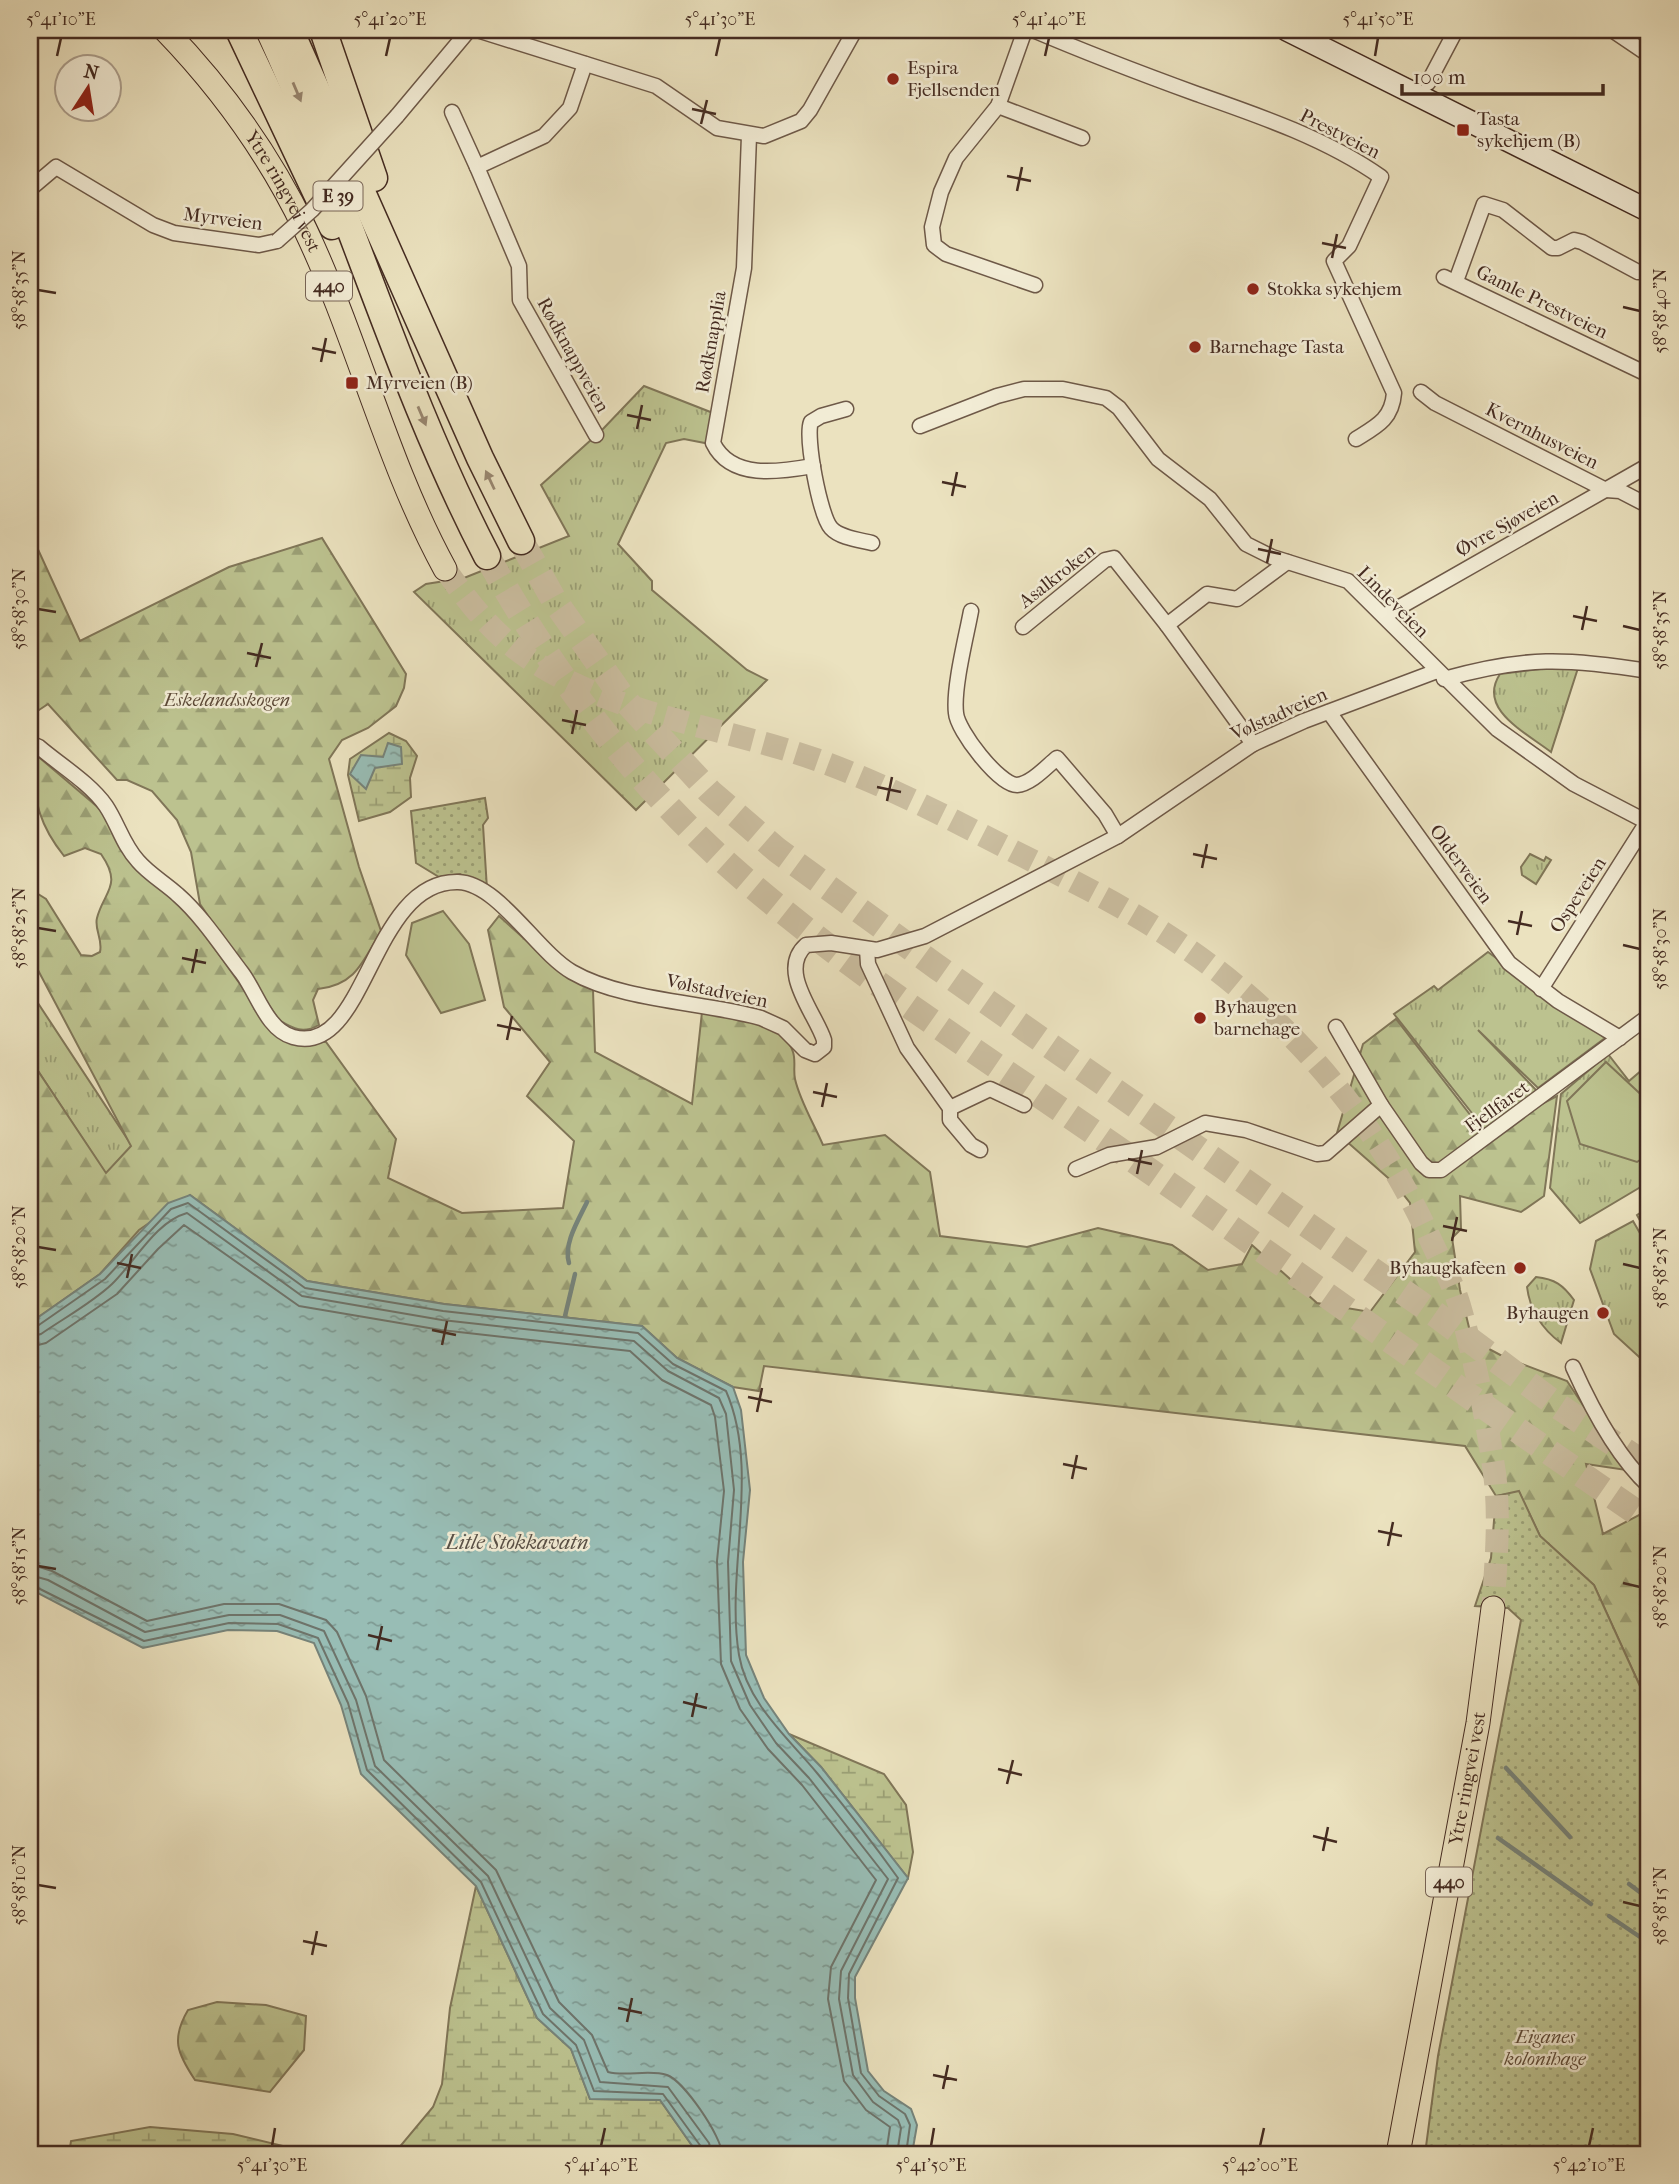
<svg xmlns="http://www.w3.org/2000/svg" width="1679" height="2184" font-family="'IM FELL French Canon',serif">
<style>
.grass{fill:url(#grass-tufts);stroke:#807658;stroke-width:2}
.forest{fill:url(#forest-firs);stroke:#807658;stroke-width:2}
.wetland{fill:url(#wetland-marsh);stroke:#807658;stroke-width:2}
.garden{fill:url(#garden-dots);stroke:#807658;stroke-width:2}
.pitch{fill:#bcc28f;stroke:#807658;stroke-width:2}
.water{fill:url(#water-ripples);stroke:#76837a;stroke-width:2}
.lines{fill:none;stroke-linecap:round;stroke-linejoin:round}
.shore{stroke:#6e746b;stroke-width:2}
.stream{stroke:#76837a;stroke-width:4.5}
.primary-tunnel{stroke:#cabd9f;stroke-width:23;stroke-dasharray:23 11;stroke-linecap:butt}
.highway-tunnel{stroke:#cabd9f;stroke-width:26;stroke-dasharray:26 13;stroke-linecap:butt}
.street-casing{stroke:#6e5948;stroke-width:17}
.secondary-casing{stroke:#442b21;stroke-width:24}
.primary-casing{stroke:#442b21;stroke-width:25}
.highway-casing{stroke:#442b21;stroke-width:29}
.street{stroke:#f2ecd5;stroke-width:14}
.secondary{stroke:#f2ecd5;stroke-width:21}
.primary{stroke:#ebe2bf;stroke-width:23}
.highway{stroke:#ebe2bf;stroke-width:26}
.street-bridge-casing{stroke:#6e5948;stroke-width:17;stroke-linecap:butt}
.street-bridge{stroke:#f2ecd5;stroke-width:14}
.oneway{fill:#988670}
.ticks{fill:none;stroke:#442b21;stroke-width:2.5}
.poi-dot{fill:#8f2418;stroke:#f2ecd5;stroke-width:2.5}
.labels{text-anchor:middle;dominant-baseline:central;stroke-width:5;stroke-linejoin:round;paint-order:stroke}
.shield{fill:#f2ecd5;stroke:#786557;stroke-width:2}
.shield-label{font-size:18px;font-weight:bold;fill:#442b21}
.poi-label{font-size:19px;fill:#442b21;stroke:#f2ecd5;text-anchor:start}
.street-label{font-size:19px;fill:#442b21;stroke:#f2ecd5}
.park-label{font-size:19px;font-style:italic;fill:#5c4937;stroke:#f2ecd5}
.water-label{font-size:21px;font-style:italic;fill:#595046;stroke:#f2ecd5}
.neatline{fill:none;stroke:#442b21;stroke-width:2.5}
.ticks-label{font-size:18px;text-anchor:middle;fill:#442b21}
</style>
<defs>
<pattern id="grass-tufts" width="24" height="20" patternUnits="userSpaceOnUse" patternTransform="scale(1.75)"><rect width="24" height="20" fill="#bcc28f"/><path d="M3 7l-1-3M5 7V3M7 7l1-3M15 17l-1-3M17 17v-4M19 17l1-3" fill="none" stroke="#9a9e74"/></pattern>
<pattern id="forest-firs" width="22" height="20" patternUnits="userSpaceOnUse" patternTransform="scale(1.75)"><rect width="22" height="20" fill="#bcc28f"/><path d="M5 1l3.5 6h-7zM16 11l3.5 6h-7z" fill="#9a9e74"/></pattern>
<pattern id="wetland-marsh" width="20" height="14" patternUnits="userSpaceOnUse" patternTransform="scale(1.75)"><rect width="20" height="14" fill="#bcc28f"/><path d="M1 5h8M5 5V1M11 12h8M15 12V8" fill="none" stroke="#9a9e74"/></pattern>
<pattern id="garden-dots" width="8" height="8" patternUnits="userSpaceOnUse" patternTransform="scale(1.75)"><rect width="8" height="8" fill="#bcc28f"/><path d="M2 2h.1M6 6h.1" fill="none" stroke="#9a9e74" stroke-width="1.8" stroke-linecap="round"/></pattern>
<pattern id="water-ripples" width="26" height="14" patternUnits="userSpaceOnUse" patternTransform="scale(1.75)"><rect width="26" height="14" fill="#98bdb5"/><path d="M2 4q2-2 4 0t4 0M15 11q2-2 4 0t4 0" fill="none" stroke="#7e9a93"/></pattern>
</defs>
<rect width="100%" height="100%" fill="#ebe2bf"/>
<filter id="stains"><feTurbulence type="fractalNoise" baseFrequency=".00286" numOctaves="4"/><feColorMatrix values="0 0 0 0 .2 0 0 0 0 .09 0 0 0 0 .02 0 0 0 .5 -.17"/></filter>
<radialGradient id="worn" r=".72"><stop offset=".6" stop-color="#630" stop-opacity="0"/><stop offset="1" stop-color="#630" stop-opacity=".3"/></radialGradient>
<!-- grass -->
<g class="grass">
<path d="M644,386L713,413L710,444L684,439L666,443L618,544L652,581V590L747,670L767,680L636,810L414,592L426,584L464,578L569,536L541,485L602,430Z"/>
<path d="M1548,668H1578L1551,752C1525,732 1477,709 1500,674Z"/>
<path d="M1530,854L1544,861L1546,857L1551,860L1536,884L1522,875L1521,867Z"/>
<path d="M1488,952L1605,1038L1538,1088L1478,1030L1539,1093L1486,1131L1394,1014L1434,986L1438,990Z"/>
<path d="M30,991L132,1146L106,1174L38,1071L30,1074Z"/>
<path d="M1608,1054L1629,1081L1649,1064V1182L1580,1223L1550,1188L1561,1094Z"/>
<path d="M1649,1207V1237L1637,1215Z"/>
<path d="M1633,1221L1649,1249V1366L1614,1334L1590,1269L1596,1241Z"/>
<path d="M1536,1277C1555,1279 1563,1285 1574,1300L1561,1343C1542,1329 1530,1311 1527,1287Z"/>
</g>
<!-- forest -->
<g class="forest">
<path d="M30,532L80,641L229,567L322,538L406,674L404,688L396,706L368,728L342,740L329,759L359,867L381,931C363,961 356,985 318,989L313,1000L319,1025C303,1034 294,1029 279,1020L200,904L191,852L177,820L152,791L127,780H117L48,704L30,716Z"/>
<path d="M34,753L100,809L121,847L197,924L278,1037L326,1042L396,1139L388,1178L462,1213L563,1208L574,1141L527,1096L550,1062L504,1007L488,930L499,916L559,970L593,990L595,1052L692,1104L702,1012C730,1017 783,1020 793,1052C796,1061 793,1070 795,1079C800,1101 814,1124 823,1145L885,1135L930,1172L940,1236L1027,1247L1098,1228L1172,1245L1208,1270L1242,1264L1252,1245L1317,1303L1370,1312L1415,1252L1410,1203L1395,1184L1337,1133L1363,1044L1396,1019L1485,1134L1557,1096L1544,1196L1521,1212L1460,1196L1461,1229L1452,1238L1460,1290L1472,1340L1506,1358L1567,1381L1626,1470L1586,1464L1603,1534L1639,1515L1649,1518V1706L1594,1585L1540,1536L1519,1492L1496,1496L1465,1446L764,1366L759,1391L733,1387L677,1358L642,1326L444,1304L307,1281L190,1195L139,1230L100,1274L30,1323V1074L38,1071L106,1173L131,1146L30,955V889L46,899L81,955L92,956L100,952C103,939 94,929 97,918C104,891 123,886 101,854L85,848L64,856C37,822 36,802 31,760Z"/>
<path d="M217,2002L266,2005L306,2016L304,2050L270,2092L195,2080C177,2053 171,2039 188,2010Z"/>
</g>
<!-- wetland -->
<g class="wetland">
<path d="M389,733L406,741L417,756L410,778L411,797L390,812L359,821L348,775L350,759Z"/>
<path d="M789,1734L884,1774L906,1805L913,1852L908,1878L821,1767Z"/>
<path d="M476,1886L537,2018L571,2049L590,2099L660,2100L698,2154H388L398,2149L433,2107L442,2084L450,2008Z"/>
<path d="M150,2127L233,2134L316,2154H69L71,2141Z"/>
</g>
<!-- garden -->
<g class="garden">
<path d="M485,798L488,818L483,825L487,889L460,874L439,877L416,863L411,811Z"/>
<path d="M1519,1491L1540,1536L1594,1585L1649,1706V2154H1425L1438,2056L1521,1620L1508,1608L1475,1606L1491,1558L1496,1496Z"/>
</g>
<!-- pitch -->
<g class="pitch">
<path d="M443,911L469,944L485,1000L441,1013L406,955L412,923Z"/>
<path d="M1606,1062L1649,1102V1154L1637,1162L1580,1144L1567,1101Z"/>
</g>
<!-- water -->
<g class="water">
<path d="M388,743L401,747L402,764L375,768L366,789L350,774L361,755L383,757Z"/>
<path d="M190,1195L307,1281L444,1304L642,1326L677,1358L733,1387L741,1410L750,1490L743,1562L746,1655L764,1698L789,1734L821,1767L908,1878L855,1977V1998L868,2071L884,2091L911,2109L917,2125L912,2154H698L660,2100L590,2099L571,2049L537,2018L476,1886L361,1774L341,1705L314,1643L277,1631L228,1630L143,1648L30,1589V1323L100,1274L168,1203Z"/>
</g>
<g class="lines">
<!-- shore -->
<g class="shore">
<path d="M30,1328L36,1327L105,1279L171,1209L188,1203L305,1288L443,1311L638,1333L673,1364L726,1391C761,1471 725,1571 739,1655C747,1703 788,1738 817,1773C845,1807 873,1843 898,1878L849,1974L848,1998L861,2073L879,2096L905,2114L910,2125L906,2154"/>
<path d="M30,1337L41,1334C64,1318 92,1303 112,1284C135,1262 155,1222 187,1213L302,1296L442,1320L634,1341L668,1371L719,1398L726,1414L734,1490L728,1562L731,1661L750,1705L776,1743L809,1778L888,1879L841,1971L839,1999L853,2075L873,2102L898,2120L901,2128L897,2154"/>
<path d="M30,1347L46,1343L117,1294L158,1249L184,1225L299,1306L441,1330L630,1351L662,1380L711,1405L715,1417L724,1491L717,1561L721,1664L740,1709L768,1749L802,1785L876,1880L831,1967L828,1999L844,2081L866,2110L890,2127L886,2154"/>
<path d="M30,1564L52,1571L147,1621L224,1604H279L326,1620L337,1632L366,1696L384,1760L496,1870L559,2002L592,2035L608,2072C626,2077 649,2069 667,2075C684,2081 722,2137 722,2154"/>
<path d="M30,1575L48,1580L145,1632L229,1615H280L324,1631L356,1700L375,1766L488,1876L550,2008L584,2040L600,2082L668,2087L709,2143L712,2154"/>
<path d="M30,1584L144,1641L229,1623L278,1624L318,1638L348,1703L367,1770L481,1882L543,2014L576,2045L594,2091L663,2094L702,2148L703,2154"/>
</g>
<!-- stream -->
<g class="stream">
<path d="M569,1263C563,1244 579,1219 587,1202"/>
<path d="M565,1316L575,1274"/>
<path d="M1506,1768L1570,1837"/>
<path d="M1498,1838L1591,1904"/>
<path d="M1629,1884L1649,1899"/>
<path d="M1609,1916L1649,1943"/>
</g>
<!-- primary-tunnel -->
<path class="primary-tunnel" d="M445,569C468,602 493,634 527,657C614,717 725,726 823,762C888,786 951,819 1013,851C1073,881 1134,911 1189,950C1297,1025 1380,1126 1433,1245C1442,1264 1453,1284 1459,1304C1473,1351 1486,1415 1493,1463C1501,1510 1496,1560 1493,1608"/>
<!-- highway-tunnel -->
<g class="highway-tunnel">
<path d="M521,541L554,600L623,698L710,792L777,850L937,967L1435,1314L1558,1406L1649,1467"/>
<path d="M487,556C555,678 641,792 749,883C871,987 1010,1073 1141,1165C1311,1283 1478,1404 1649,1521"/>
</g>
<!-- street casing -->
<g class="street-casing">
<g id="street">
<path d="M477,30L656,86L717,128L764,136L801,121L810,110L855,30"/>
<path d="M1025,30L998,106L956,158L941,192L932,227L934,245L946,254L1035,285"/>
<path d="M1033,30C1087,53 1142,74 1197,94C1260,116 1327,139 1381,177L1349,246L1334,261L1394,393C1392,419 1377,426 1356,439"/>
<path d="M1612,30L1649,55"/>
<path d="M585,64L570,108L544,136L477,167L519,266L520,300L596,435"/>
<path d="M1428,83L1456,30"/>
<path d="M998,106L1082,138"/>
<path d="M452,112L477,167"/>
<path d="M397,116L469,30"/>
<path d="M749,136L744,268L713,443C731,480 779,472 813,466"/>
<path d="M30,189L56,167L153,225L174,233L259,245L277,241"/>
<path d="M1444,277L1649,375"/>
<path d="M1456,281L1484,204L1503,210L1552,248H1558L1574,240L1582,242L1638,272"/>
<path d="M1421,392L1435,403L1606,490L1620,491L1649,506"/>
<path d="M846,409L821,416L811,422C805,437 820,516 831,528C840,538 860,540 872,543"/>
<path d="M920,426L997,396L1024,389H1063L1106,398L1119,408L1158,459L1210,499L1246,544L1272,557L1348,581L1497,729L1574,784L1649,823"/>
<path d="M971,611C966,638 953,688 956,713C957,730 999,785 1017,785C1031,784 1046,767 1057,758L1105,814L1118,836"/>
<path d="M1384,616L1649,465"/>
<path d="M1167,625L1207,594L1237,599L1287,562"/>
<path d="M1023,627L1105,560L1114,558L1167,625L1253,744"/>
<path d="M1444,679C1525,656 1567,658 1649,671"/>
<path d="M1329,712L1509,963L1558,1001L1620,1038"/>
<path d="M30,743L39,747C60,765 90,783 106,806C118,824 123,845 138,861C149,874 165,883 178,895C202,916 222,947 242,973C257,993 267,1030 293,1037C367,1058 370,880 458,882C498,883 537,952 572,972C622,1001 704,1002 761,1018L783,1028L805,1050L815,1054L824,1047V1040C816,1014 777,971 806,945L831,943L877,950L925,936L1118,836L1253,744L1304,721L1437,671"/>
<path d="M30,813V825"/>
<path d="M867,949L868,964L907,1048L950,1108V1120L971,1145L980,1150"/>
<path d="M1541,989L1647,822"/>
<path d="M1336,1027L1381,1105"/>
<path d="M950,1108L990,1089L1024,1105"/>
<path d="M1076,1169L1109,1155L1157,1147L1205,1123L1246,1130L1317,1154L1326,1153L1381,1105L1421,1163L1429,1170H1441L1649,1016"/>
<path d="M1573,1367C1591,1407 1616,1456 1649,1486"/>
</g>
</g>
<!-- secondary casing -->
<g class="secondary-casing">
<path id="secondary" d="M1287,30L1649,211"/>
</g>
<!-- primary casing -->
<g class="primary-casing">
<g id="primary">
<path id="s1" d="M165,30C222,89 269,154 305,229C358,340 386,461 445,569"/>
<path id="s2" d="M1398,2154L1478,1723L1493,1608"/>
</g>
</g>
<!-- highway casing -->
<g class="highway-casing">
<g id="highway">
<path d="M239,30L332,226"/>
<path d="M269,30C348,202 399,387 487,556"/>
<path d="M290,30L480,458L521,541"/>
<path d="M323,30L374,178"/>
</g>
</g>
<!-- street -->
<use href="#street" class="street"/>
<!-- secondary -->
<use href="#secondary" class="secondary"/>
<!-- primary -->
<use href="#primary" class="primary"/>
<!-- highway -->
<use href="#highway" class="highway"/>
<!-- street-bridge casing -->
<g class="street-bridge-casing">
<path id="street-bridge" d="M277,241L312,210L397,116"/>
</g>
<!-- street-bridge -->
<use href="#street-bridge" class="street-bridge"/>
</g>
<!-- one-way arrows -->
<defs><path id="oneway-solid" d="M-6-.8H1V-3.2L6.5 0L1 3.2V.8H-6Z" transform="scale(1.75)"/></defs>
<g class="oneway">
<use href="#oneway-solid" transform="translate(297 92) rotate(67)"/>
<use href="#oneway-solid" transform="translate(422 416) rotate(67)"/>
<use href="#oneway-solid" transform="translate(490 480) rotate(-115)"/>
</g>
<!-- ticks -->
<path class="ticks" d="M57,56L61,38M386,56L390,38M716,56L720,38M1045,56L1049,38M1375,56L1378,38M692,109L716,114M701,124L707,100M1007,176L1031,181M1017,191L1022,167M1322,243L1346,248M1332,258L1337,234M38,290L56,293M1623,307L1640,311M312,348L336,353M321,362L326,338M627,415L651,420M637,429L642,405M942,482L966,487M952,496L957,472M1258,549L1281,554M1267,563L1272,539M38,609L56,612M1573,616L1597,621M1623,626L1640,630M1582,630L1587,606M247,653L271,658M256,667L262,643M562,720L586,725M572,734L577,710M877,787L901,792M887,801L892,777M1193,854L1217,859M1202,868L1207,844M1508,921L1532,926M38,928L56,931M1517,935L1522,911M1623,945L1640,949M182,958L206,963M192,973L197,949M497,1025L521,1030M507,1040L512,1016M813,1092L837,1097M822,1107L827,1083M1128,1159L1152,1164M1137,1174L1142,1150M1443,1226L1467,1231M1452,1241L1457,1217M38,1247L56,1250M117,1263L141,1268M1623,1264L1640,1268M127,1278L132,1254M432,1330L456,1335M442,1345L447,1321M748,1397L772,1402M757,1412L762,1388M1063,1464L1087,1469M1072,1479L1077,1455M1378,1531L1402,1536M1388,1546L1393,1522M38,1566L56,1569M1623,1583L1640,1587M368,1635L392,1641M377,1650L382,1626M683,1702L707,1708M692,1717L697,1693M998,1769L1022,1775M1007,1784L1013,1760M1313,1836L1337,1842M1323,1851L1328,1827M38,1885L56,1888M1623,1902L1640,1906M303,1941L327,1946M312,1955L317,1931M618,2008L642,2013M627,2022L632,1998M933,2075L957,2080M943,2089L948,2065M272,2146L275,2128M601,2146L605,2128M931,2146L934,2128M1260,2146L1264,2128M1589,2146L1593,2128"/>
<!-- markers -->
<g class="poi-dot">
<circle cx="893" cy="79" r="7"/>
<rect x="1456" y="123" width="14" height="14" rx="3.5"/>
<circle cx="1253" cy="289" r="7"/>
<circle cx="1195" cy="347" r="7"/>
<rect x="345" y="376" width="14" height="14" rx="3.5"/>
<circle cx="1200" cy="1018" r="7"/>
<circle cx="1520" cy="1268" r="7"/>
<circle cx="1603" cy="1313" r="7"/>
</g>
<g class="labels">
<!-- shield labels -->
<g class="shield">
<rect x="313.5" y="181.5" width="49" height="29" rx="5"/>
<rect x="306" y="271.5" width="46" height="29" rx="5"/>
<rect x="1426" y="1867.5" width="46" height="29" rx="5"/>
</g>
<g class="shield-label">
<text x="338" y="196">E 39</text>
<text x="329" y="286">440</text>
<text x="1449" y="1882">440</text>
</g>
<!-- poi labels -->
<g class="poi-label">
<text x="907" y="68">Espira<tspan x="907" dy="22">Fjellsenden</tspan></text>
<text x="1477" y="119">Tasta<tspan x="1477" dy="22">sykehjem (B)</tspan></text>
<text x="1267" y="289">Stokka sykehjem</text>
<text x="1209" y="347">Barnehage Tasta</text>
<text x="366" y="383">Myrveien (B)</text>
<text x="1214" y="1007">Byhaugen<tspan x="1214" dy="22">barnehage</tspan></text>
<text x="1506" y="1268" text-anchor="end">Byhaugkafeen</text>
<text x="1589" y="1313" text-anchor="end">Byhaugen</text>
</g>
<!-- street labels -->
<g class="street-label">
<text transform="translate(1340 134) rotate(27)">Prestveien</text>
<text stroke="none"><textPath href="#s1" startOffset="201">Ytre ringvei vest</textPath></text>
<text transform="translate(223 219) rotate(7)">Myrveien</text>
<text transform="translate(1542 302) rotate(26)">Gamle Prestveien</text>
<text transform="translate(711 342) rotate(-80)">Rødknapplia</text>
<text transform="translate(573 355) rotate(61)">Rødknappveien</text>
<text transform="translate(1542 436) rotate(27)">Kvernhusveien</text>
<text transform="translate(1507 524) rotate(-29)">Øvre Sjøveien</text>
<text transform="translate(1057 576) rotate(-38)">Asalkroken</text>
<text transform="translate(1393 602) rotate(45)">Lindeveien</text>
<text transform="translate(1279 714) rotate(-24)">Vølstadveien</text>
<text transform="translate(1461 864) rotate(54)">Olderveien</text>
<text transform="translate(1578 895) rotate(-57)">Ospeveien</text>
<text transform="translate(717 991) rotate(12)">Vølstadveien</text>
<text transform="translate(1497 1107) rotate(-36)">Fjellfaret</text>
<text stroke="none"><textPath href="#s2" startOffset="382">Ytre ringvei vest</textPath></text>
</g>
<!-- park labels -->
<g class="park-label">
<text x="227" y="700">Eskelandsskogen</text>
<text x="1545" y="2037">Eiganes<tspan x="1545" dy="22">kolonihage</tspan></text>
</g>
<!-- water labels -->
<g class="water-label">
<text x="517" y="1542">Litle Stokkavatn</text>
</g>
</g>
<!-- margin -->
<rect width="1679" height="2184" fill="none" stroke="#ebe2bf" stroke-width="77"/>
<!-- north arrow -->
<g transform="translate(88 88) rotate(12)"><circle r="33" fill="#f2ecd5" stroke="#ac9f8d" stroke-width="2"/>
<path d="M0-5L12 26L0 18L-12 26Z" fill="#8f2418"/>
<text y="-10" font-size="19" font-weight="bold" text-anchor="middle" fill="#442b21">N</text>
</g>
<!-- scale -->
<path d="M1402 84v10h201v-10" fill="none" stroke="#442b21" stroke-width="3.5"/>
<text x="1413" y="84" font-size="21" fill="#442b21" stroke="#f2ecd5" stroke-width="5" paint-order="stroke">100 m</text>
<rect x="38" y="38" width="1602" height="2108" class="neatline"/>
<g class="ticks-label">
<text x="61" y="25">5°41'10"E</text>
<text x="390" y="25">5°41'20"E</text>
<text x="720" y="25">5°41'30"E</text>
<text x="1049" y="25">5°41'40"E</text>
<text x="1378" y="25">5°41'50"E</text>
<text transform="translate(19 290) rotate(-90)" y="6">58°58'35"N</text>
<text transform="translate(1660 311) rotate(-90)" y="6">58°58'40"N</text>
<text transform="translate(19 609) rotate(-90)" y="6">58°58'30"N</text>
<text transform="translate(1660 630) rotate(-90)" y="6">58°58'35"N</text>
<text transform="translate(19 928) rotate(-90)" y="6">58°58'25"N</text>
<text transform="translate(1660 949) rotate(-90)" y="6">58°58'30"N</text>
<text transform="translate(19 1247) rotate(-90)" y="6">58°58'20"N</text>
<text transform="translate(1660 1268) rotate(-90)" y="6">58°58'25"N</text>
<text transform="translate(19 1566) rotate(-90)" y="6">58°58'15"N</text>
<text transform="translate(1660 1587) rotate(-90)" y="6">58°58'20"N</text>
<text transform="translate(19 1885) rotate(-90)" y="6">58°58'10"N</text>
<text transform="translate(1660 1906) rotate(-90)" y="6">58°58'15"N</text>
<text x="272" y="2171">5°41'30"E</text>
<text x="601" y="2171">5°41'40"E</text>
<text x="931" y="2171">5°41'50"E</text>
<text x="1260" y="2171">5°42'00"E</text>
<text x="1589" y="2171">5°42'10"E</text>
</g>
<rect width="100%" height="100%" filter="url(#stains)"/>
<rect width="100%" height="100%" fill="url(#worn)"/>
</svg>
